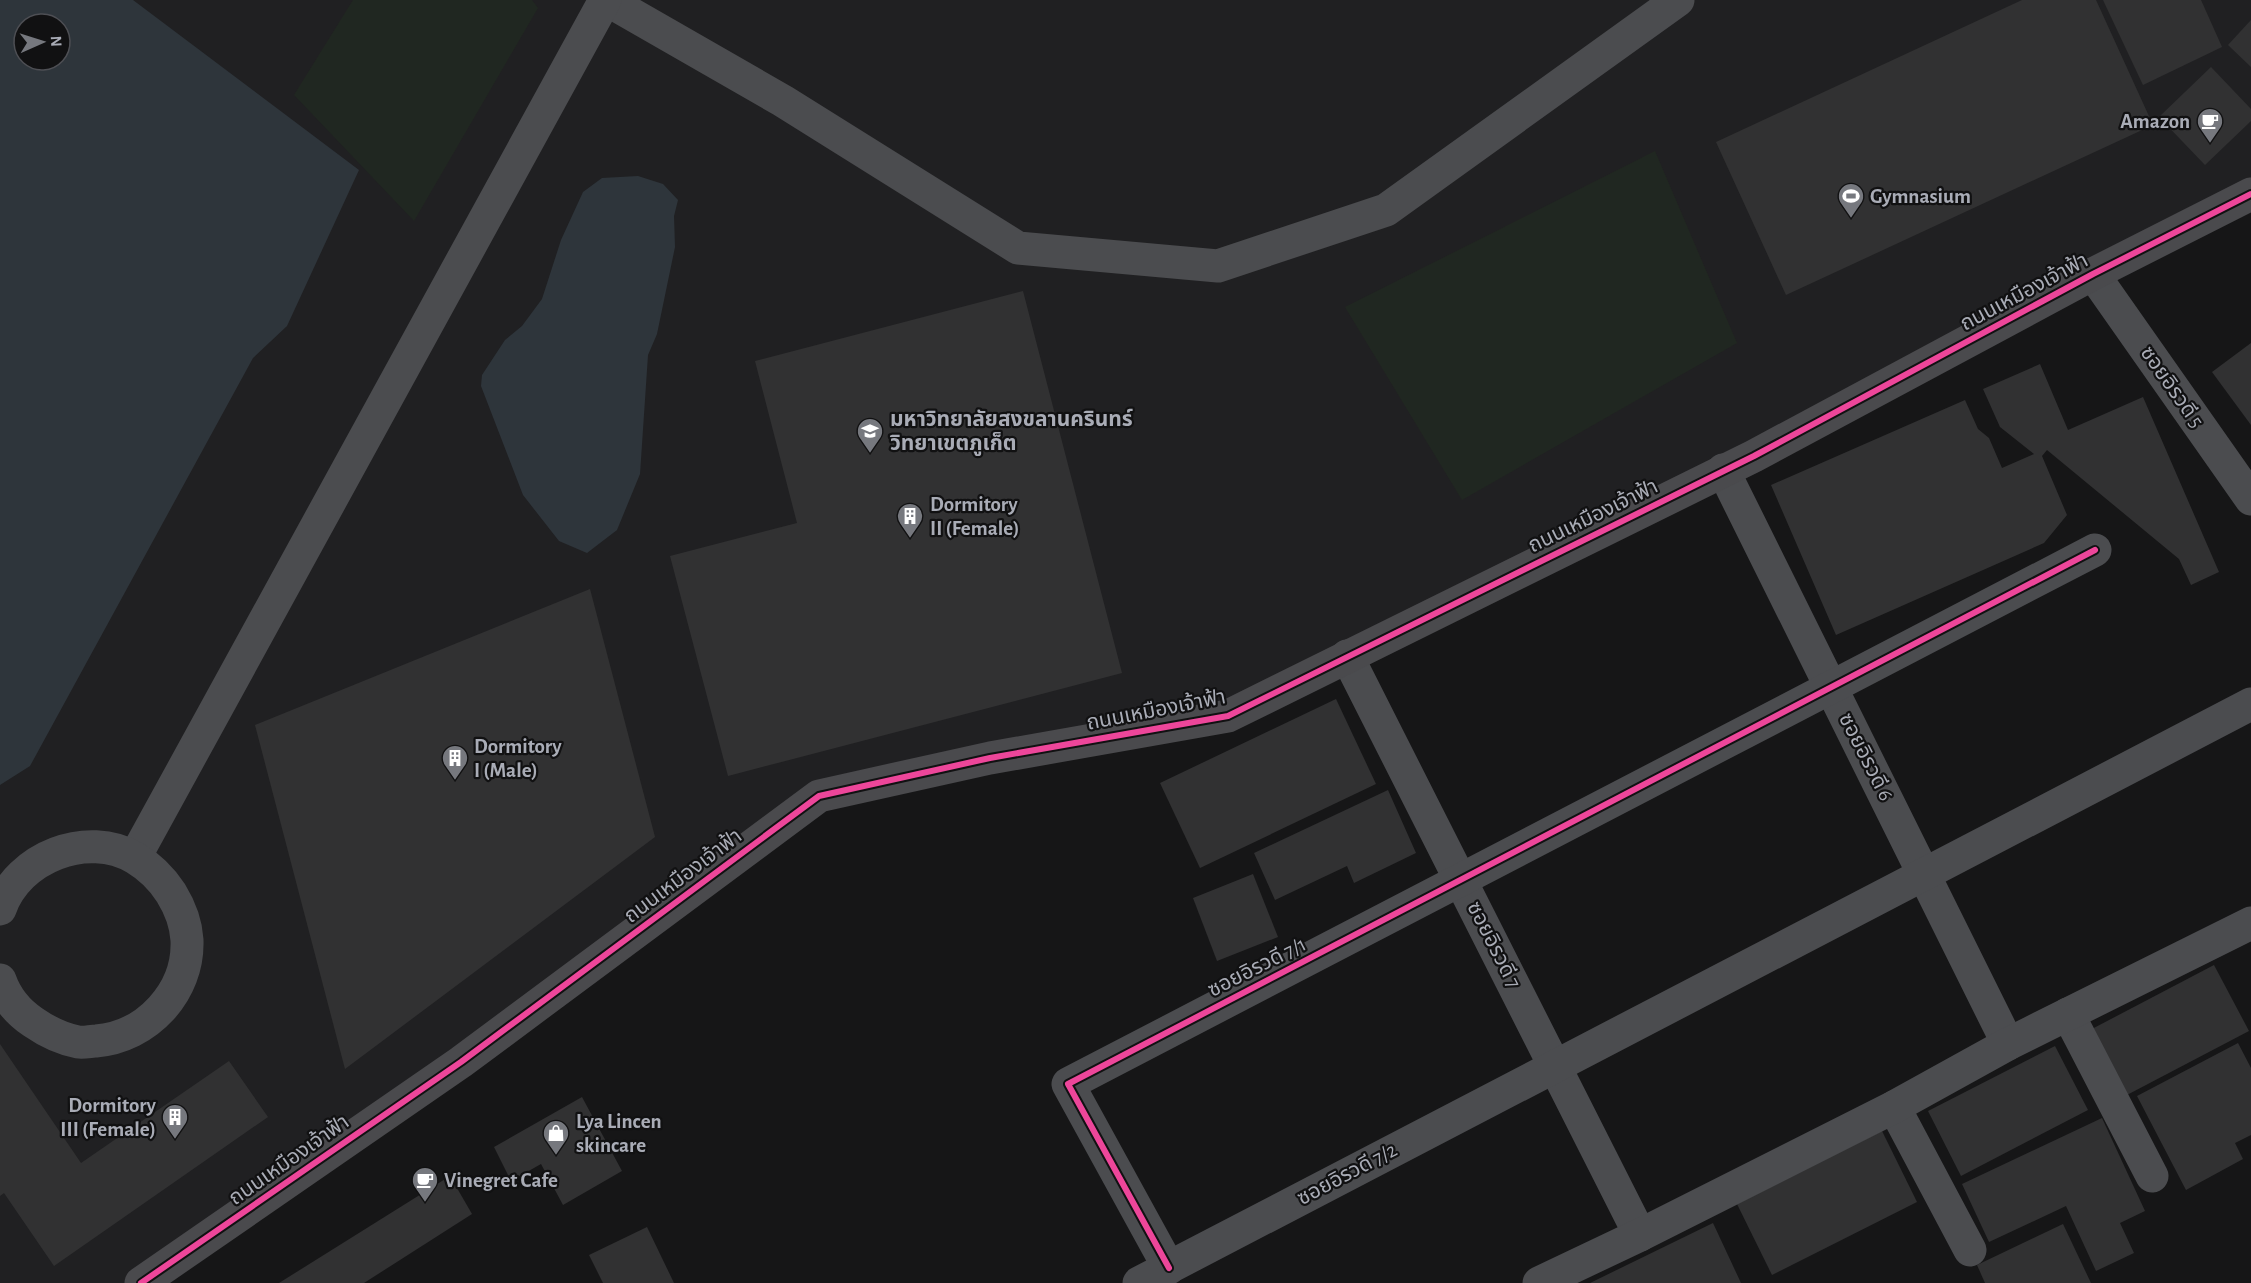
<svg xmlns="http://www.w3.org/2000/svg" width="2251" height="1283" font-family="'Alegreya Sans','Noto Sans Thai',sans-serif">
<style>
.built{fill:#202022;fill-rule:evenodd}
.green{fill:#202721}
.water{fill:#2e353b;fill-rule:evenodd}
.building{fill:#313132}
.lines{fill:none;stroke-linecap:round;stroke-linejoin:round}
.street{stroke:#4b4c4f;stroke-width:33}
.secondary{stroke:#4a4a4d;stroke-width:33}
.cycleway-casing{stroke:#111112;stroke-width:10}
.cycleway{stroke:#ed469a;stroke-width:6}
.labels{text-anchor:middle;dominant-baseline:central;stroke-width:4.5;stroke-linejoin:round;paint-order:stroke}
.poi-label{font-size:21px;font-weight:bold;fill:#a9acb6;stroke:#111112;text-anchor:start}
.street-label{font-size:21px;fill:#a9acb6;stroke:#111112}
</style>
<rect width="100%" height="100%" fill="#161617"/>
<!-- built -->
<path class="built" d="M0,0H2251V193L1228,716L819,796L141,1283H0ZM24,24H60V60H24Z"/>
<!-- green -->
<g class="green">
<path d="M353,0H532L538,8L414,221L294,95Z"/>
<path d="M1655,151L1737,343L1462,500L1345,307Z"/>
</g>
<!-- water -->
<g class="water">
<path d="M0,0H133L359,170L287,326L253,358L30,766L0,785ZM24,24H60V60H24Z"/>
<path d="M638,176L663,184L678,200L674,216L675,247L657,334L648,355L640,474L617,530L587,553L559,541L523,495L481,386L482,375L505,340L522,326L542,299L561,240L583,192L602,178Z"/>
</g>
<!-- building -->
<g class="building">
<path d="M2022,0H2096L2153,125L1786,295L1716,142Z"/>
<path d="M2103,0H2201L2222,47L2143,85Z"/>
<path d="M2251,20V67L2228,45Z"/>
<path d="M2211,67L2251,109V121L2205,165L2159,117Z"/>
<path d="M1023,291L1122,673L728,776L670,556L797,523L755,361Z"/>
<path d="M2251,343V425L2212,372Z"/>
<path d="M2040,364L2068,430L2143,397L2219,572L2191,585L2179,559L2047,450L2042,456L2067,515L2044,543L1836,635L1771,485L1965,400L1978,429L1989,438L2002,468L2034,454L2000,427L1983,389Z"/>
<path d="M590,589L655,837L345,1069L255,725Z"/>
<path d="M1336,699L1376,784L1200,868L1160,783Z"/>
<path d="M1388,790L1416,853L1354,883L1347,866L1275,900L1254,853Z"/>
<path d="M1253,874L1278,937L1217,961L1193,898Z"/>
<path d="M2214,965L2249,1031L2125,1096L2090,1030Z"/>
<path d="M2238,1043L2251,1068V1135L2235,1143L2243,1159L2186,1190L2137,1096Z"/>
<path d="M0,1044L81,1163L229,1061L268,1117L54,1266L4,1193L0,1196Z"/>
<path d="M2055,1046L2088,1110L1961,1176L1928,1111Z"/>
<path d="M582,1097L622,1171L563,1205L541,1164L511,1181L494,1147Z"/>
<path d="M2102,1118L2145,1211L2120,1223L2134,1253L2096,1271L2066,1206L1989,1242L1962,1184Z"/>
<path d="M1882,1131L1917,1202L1772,1275L1737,1204Z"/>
<path d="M450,1176L472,1214L364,1283H279Z"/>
<path d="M1713,1223L1741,1283H1590Z"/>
<path d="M2063,1224L2091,1283H1985L1977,1265Z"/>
<path d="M647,1227L674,1283H603L589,1255Z"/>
</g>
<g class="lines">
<!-- street -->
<g class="street">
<path d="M607,0L783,101L1018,248L1218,266L1386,210L1678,0"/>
<path d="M2093,274L2251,499"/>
<path d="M1723,470L2008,1044"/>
<path d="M1347,656L1640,1235"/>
<path d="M135,857L605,0"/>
<path d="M0,909C18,857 87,830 135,858C150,867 162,879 171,893C179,906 186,923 187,940C189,992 147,1037 96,1041C91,1041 84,1043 78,1042C62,1039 46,1031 33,1022C18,1012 6,997 0,980"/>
<path d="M2068,1014L2152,1176"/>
<path d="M1894,1107L1970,1250"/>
<path d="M1169,1268L1068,1084L2095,550"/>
<path d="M1139,1283L2251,704"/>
<path d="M1539,1283L1640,1235L1894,1107L2008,1044L2251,923"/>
</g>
<!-- secondary -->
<path class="secondary" d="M141,1283L461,1062L819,796L990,758L1228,716L1754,456L2093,274L2251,194"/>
<!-- cycleway casing -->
<g class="cycleway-casing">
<g id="cycleway">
<path d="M1169,1268L1068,1084L2095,550"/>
<path d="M141,1283L461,1062L819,796L990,758L1228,716L1754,456L2093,274L2251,194"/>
</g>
</g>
<!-- cycleway -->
<use href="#cycleway" class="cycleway"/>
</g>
<!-- icons -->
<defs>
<g id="cafe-pin" transform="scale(1.35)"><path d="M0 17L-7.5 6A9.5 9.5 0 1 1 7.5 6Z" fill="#76787e" stroke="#111112"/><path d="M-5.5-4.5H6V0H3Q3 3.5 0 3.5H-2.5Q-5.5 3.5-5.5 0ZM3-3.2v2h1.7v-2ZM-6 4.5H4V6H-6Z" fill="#fff"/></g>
<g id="stadium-pin" transform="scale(1.35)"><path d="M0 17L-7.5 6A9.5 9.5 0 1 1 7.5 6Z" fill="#76787e" stroke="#111112"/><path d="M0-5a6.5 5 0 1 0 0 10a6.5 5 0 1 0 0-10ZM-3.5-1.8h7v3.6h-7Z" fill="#fff"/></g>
<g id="university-pin" transform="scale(1.35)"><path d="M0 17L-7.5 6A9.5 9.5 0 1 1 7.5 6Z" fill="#76787e" stroke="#111112"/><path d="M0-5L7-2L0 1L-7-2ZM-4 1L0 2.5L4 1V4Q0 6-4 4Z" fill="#fff"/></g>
<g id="building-pin" transform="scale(1.35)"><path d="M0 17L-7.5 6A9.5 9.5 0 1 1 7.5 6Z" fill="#76787e" stroke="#111112"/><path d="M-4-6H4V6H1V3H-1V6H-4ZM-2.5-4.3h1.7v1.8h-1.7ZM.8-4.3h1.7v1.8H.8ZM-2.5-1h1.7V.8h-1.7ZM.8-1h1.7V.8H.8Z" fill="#fff"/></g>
<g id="shop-pin" transform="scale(1.35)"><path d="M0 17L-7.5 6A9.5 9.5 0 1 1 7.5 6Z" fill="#76787e" stroke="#111112"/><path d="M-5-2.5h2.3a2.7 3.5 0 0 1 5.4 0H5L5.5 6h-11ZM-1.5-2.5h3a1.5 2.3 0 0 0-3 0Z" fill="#fff"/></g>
</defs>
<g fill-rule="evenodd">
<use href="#cafe-pin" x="2210" y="121"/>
<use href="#stadium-pin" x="1851" y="196"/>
<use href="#university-pin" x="870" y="431"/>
<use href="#building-pin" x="910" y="516"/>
<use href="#building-pin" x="455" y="758"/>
<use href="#building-pin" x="175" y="1117"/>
<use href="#shop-pin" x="556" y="1133"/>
<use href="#cafe-pin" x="425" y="1180"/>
</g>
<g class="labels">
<!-- poi labels -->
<g class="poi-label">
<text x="2190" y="121" text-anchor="end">Amazon</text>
<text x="1870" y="196">Gymnasium</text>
<text x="890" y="419">มหาวิทยาลัยสงขลานครินทร์<tspan x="890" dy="24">วิทยาเขตภูเก็ต</tspan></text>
<text x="930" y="504">Dormitory<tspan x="930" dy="24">II (Female)</tspan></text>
<text x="474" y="746">Dormitory<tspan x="474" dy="24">I (Male)</tspan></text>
<text x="156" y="1105" text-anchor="end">Dormitory<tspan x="156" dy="24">III (Female)</tspan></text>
<text x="576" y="1121">Lya Lincen<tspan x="576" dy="24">skincare</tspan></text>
<text x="444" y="1180">Vinegret Cafe</text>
</g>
<!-- street labels -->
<g class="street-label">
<text transform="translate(2024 292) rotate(-28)">ถนนเหมืองเจ้าฟ้า</text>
<text transform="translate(2172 387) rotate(55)">ซอยอิรวดี 5</text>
<text transform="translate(1593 516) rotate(-26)">ถนนเหมืองเจ้าฟ้า</text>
<text transform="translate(1156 710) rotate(-11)">ถนนเหมืองเจ้าฟ้า</text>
<text transform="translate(1866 757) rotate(63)">ซอยอิรวดี 6</text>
<text transform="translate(683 876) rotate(-37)">ถนนเหมืองเจ้าฟ้า</text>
<text transform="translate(1494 945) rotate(63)">ซอยอิรวดี 7</text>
<text transform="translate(1257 967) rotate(-27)">ซอยอิรวดี 7/1</text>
<text transform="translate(289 1160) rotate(-35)">ถนนเหมืองเจ้าฟ้า</text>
<text transform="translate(1347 1174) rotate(-28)">ซอยอิรวดี 7/2</text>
</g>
</g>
<!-- north arrow -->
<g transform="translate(42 42) rotate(87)"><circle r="28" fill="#111112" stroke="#4e4f54" stroke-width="1.5"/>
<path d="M0-4.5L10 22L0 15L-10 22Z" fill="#76787e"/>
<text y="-9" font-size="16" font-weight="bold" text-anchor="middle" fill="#a9acb6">N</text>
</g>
</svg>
